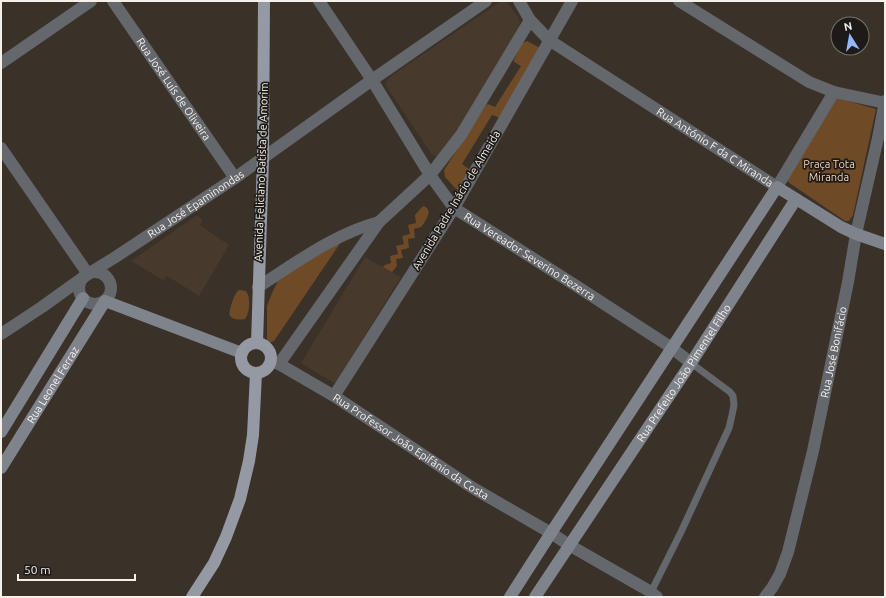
<svg xmlns="http://www.w3.org/2000/svg" width="886" height="598" font-family="Ubuntu,sans-serif">
<style>
.built{fill:#47392c}
.green{fill:#6f4a27}
.lines{fill:none;stroke-linecap:round;stroke-linejoin:round}
.lane{stroke:#64676c;stroke-width:7}
.street{stroke:#64676c;stroke-width:12}
.secondary{stroke:#7f838b;stroke-width:12}
.primary{stroke:#9499a3;stroke-width:12}
.labels{text-anchor:middle;dominant-baseline:central;stroke-width:3.5;stroke-linejoin:round;paint-order:stroke}
.street-label{font-size:11px;fill:#f6f0eb;stroke:#1e1a17}
.park-label{font-size:11px;fill:#f7d2b3;stroke:#1e1a17}
</style>
<rect width="100%" height="100%" fill="#3a3129"/>
<!-- built -->
<g class="built">
<path d="M501,1H505L507,2L518,17L520,23L519,27L446,149L439,156H435L432,155L386,86V82L388,79L391,76Z"/>
<path d="M197,215L203,220L200,225L229,245L199,296L167,276L163,280L131,261Z"/>
<path d="M365,257L401,277L336,382H332L301,363Z"/>
</g>
<!-- green -->
<g class="green">
<path d="M527,41L529,42L540,48L500,118L492,115L462,164L469,169V172L460,189H456L445,177L444,170L486,105L488,104L495,107L521,66L514,62V60L522,43Z"/>
<path d="M837,98L876,109L853,215L849,221H845L788,182L787,179Z"/>
<path d="M424,206C431,210 429,215 425,221C425,222 422,226 421,227C419,228 416,228 414,229L415,238L408,239L409,248L401,250L403,258L396,259L397,266L392,272L383,267L385,265L391,263L390,256L398,254L396,246L404,244L402,236L410,234L408,225L416,223L415,215L422,207Z"/>
<path d="M341,242L274,341L269,343L267,342V306L272,293L279,279L288,270Z"/>
<path d="M240,290L246,291C251,297 250,313 245,319C240,320 233,320 230,316C228,312 234,294 238,291C238,290 239,290 240,290Z"/>
</g>
<g class="lines">
<!-- lane -->
<path class="lane" d="M651,592L681,532L729,428L732,415L734,405L733,396L730,392L691,363"/>
<!-- street -->
<g class="street">
<path id="s1" d="M113,1L235,178"/>
<path id="s2" d="M319,1L372,80L430,175L454,208L578,287L672,348L691,363"/>
<path id="s3" d="M519,1L530,20L549,40L777,187L834,92"/>
<path d="M679,1L809,82L834,92L885,103"/>
<path d="M1,63L91,1"/>
<path d="M1,148L88,274"/>
<circle cx="95" cy="288" r="16"/>
<path d="M258,287C297,262 334,234 379,222"/>
<path id="s4" d="M1,334L42,307L88,274L114,258L235,178L372,80L486,1"/>
<path id="s5" d="M271,362L279,364L334,396L473,488L551,533L569,545L651,592L657,597"/>
<path d="M279,364L379,222L430,175L461,135L530,20"/>
<path d="M334,396L454,208L572,1"/>
<path id="s6" d="M765,597L772,588L780,574L788,552L813,451L848,282L856,234L878,138L885,101"/>
</g>
<!-- secondary -->
<g class="secondary">
<path d="M1,432L83,298"/>
<path id="s7" d="M1,468L105,301L242,353"/>
<path d="M510,597L551,533L777,187L841,227L856,234L885,244"/>
<path id="s8" d="M535,597L691,363L796,199"/>
</g>
<!-- primary -->
<g class="primary">
<circle cx="256" cy="358" r="15"/>
<path d="M257,343L263,158L264,1"/>
<path d="M192,597L214,563L226,537L240,499L249,461L253,435L256,373"/>
</g>
</g>
<g class="labels">
<!-- street labels -->
<g class="street-label">
<text stroke="none"><textPath href="#s1" startOffset="107">Rua José Luís de Oliveira</textPath></text>
<text stroke="none"><textPath href="#s3" startOffset="247">Rua António F da C Miranda</textPath></text>
<text transform="translate(261 172) rotate(-88)">Avenida Feliciano Batista de Amorim</text>
<text transform="translate(456 200) rotate(-59)">Avenida Padre Inácio de Almeida</text>
<text stroke="none"><textPath href="#s4" startOffset="234">Rua José Epaminondas</textPath></text>
<text stroke="none"><textPath href="#s2" startOffset="337">Rua Vereador Severino Bezerra</textPath></text>
<text stroke="none"><textPath href="#s6" startOffset="256">Rua José Bonifácio</textPath></text>
<text stroke="none"><textPath href="#s8" startOffset="269">Rua Prefeito João Pimentel Filho</textPath></text>
<text stroke="none"><textPath href="#s7" startOffset="98">Rua Leonel Ferraz</textPath></text>
<text stroke="none"><textPath href="#s5" startOffset="164">Rua Professor João Epifânio da Costa</textPath></text>
</g>
<!-- park labels -->
<g class="park-label">
<text x="829" y="164">Praça Tota<tspan x="829" dy="13">Miranda</tspan></text>
</g>
</g>
<!-- border -->
<rect width="886" height="598" fill="none" stroke="#f6f0eb" stroke-width="4"/>
<!-- north arrow -->
<g transform="translate(850 36) rotate(349)"><circle r="19" fill="#1e1a17" stroke="#74706c"/>
<path d="M0-3L7 15L0 10L-7 15Z" fill="#95b6fd"/>
<text y="-6" font-size="11" font-weight="bold" text-anchor="middle" fill="#f6f0eb">N</text>
</g>
<!-- scale -->
<path d="M18 574v6h117v-6" fill="none" stroke="#f6f0eb" stroke-width="2"/>
<text x="24" y="574" font-size="12" fill="#f6f0eb" stroke="#1e1a17" stroke-width="3" paint-order="stroke">50 m</text>
</svg>
